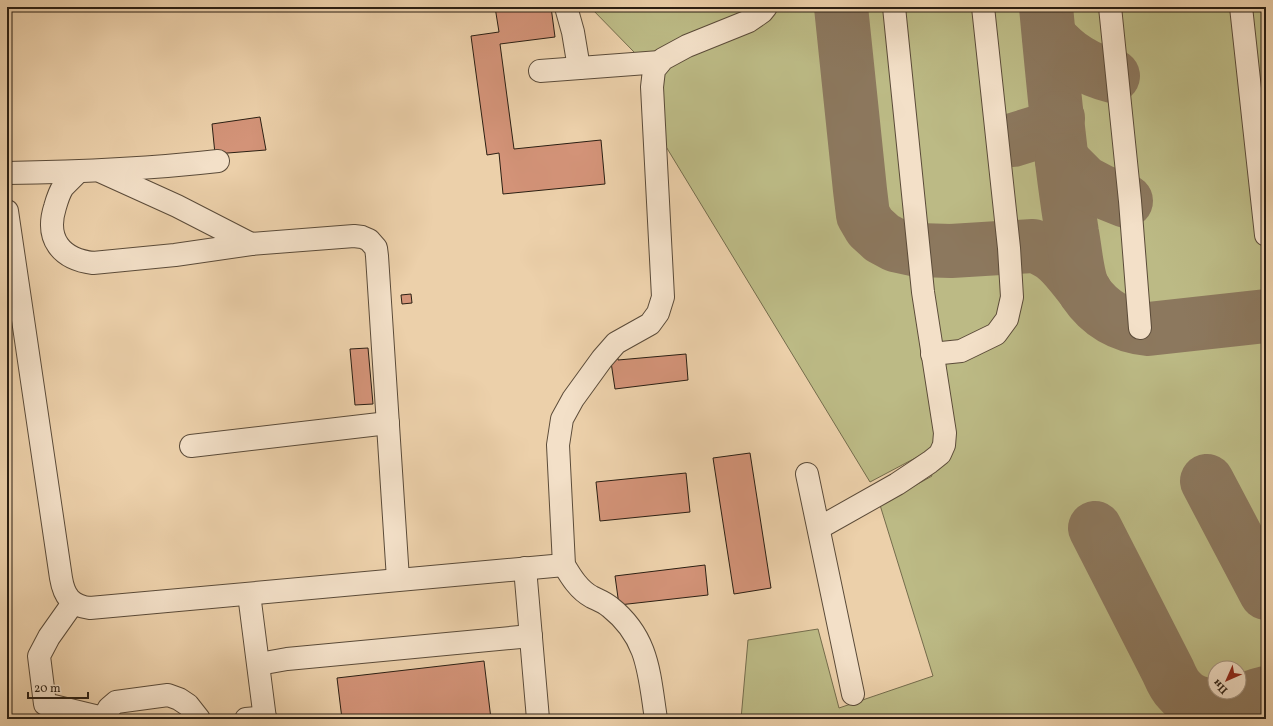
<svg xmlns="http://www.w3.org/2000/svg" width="1273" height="726" font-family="Vollkorn,serif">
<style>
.green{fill:#bcba85;stroke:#746c4c;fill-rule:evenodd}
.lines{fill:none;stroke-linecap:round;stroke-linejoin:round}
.taxiway{stroke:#8c785e;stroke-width:54}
.building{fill:#d39378;stroke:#2b1f13}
.minor-casing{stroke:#5b4b39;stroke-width:24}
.minor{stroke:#f3e0c8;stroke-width:22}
</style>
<rect width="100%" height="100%" fill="#ecd0aa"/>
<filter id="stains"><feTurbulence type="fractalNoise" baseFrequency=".005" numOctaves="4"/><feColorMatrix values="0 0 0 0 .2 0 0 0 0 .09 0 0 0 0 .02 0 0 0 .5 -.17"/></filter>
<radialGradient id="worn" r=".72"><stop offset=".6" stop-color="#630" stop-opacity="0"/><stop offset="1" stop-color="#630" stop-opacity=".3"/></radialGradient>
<!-- green -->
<path class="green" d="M590,7H1266V719H741L748,640L818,629L839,708L933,676L880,505L932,476L921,455L870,482L665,145L634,52ZM1215,668H1239V692H1215Z"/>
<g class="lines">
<!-- taxiway -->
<g class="taxiway">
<path d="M841,7L860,190L863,215L870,227L882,238L895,245L918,250L951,251L1033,246C1058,252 1069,272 1085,291"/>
<path d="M1046,7C1053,82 1060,158 1072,233C1075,248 1077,279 1085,292C1100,314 1122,326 1148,329L1266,316"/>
<path d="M1049,36C1067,57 1086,69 1113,76"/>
<path d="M1013,140L1042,131L1058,118"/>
<path d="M1062,160L1084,182L1101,191L1126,201"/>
<path d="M1207,481L1266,593"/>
<path d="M1095,528L1168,671C1171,678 1174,685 1179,690C1201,717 1239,700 1266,693"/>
</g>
</g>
<!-- building -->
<g class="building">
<path d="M495,7H551L555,37L500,44L514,149L601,140L605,184L503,194L499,153L487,155L471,36L499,32Z"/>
<path d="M260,117L266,150L215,154L212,124Z"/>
<path d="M411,294L412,303L402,304L401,295Z"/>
<path d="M368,348L373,404L355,405L350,349Z"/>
<path d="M617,353L618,360L686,354L688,380L615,389L611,362Z"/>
<path d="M750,453L771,588L734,594L713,458Z"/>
<path d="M686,473L690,512L600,521L596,482Z"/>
<path d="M705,565L708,595L619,605L615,576Z"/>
<path d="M484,661L491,719H342L337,678Z"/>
</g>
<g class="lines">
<!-- minor casing -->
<g class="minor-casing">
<g id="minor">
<path d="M566,7L573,32L579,68"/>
<path d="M1110,7L1130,201L1140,328"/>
<path d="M1241,7L1266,235"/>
<path d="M540,71L660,62"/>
<path d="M78,172C73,177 68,182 63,187C59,193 57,200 55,207C45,239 61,259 93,263L175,255L251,244L354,236L362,237L369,240L376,248L377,256L398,579"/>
<path d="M102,172L177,206L251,244"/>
<path d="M7,173C77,172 148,169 218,161"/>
<path d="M7,211L61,578C64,596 71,606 90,608C248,595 406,578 564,565"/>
<path d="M932,354L961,351L996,334L1007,319L1012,297L1009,248L983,7"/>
<path d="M191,446L388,423"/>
<path d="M807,474L853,694"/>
<path d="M819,528L897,484L930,462L940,454L944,445L945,433L923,292L894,7"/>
<path d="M525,568L538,719"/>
<path d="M249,594L265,719"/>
<path d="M73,603L49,637L39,656L45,704L103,718"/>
<path d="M259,664L287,659L531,636"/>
<path d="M103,719L109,708L116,702L168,695L179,699L188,705L199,719"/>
<path d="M246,719L265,717"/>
<path d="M656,719C649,674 649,638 610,607C604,602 598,600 592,597C579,590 571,577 564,565L558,445L562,419L573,399L602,359L616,343L650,324L658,313L663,297L652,87L654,70L663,59L687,46L749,21L762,12L766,7"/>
</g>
</g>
<!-- minor -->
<use href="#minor" class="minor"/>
</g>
<!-- margin -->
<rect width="1273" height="726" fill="none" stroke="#ecd0aa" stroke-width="24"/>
<rect x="8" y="8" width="1257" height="710" fill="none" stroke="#2b1f13" stroke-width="2"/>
<rect x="12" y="12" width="1249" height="702" fill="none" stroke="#2b1f13"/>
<!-- north arrow -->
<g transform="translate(1227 680) rotate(225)"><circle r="19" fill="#f3e0c8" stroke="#a39380"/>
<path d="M0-3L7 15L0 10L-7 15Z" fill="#8f2418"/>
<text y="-6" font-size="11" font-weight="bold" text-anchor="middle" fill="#2b1f13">Пн</text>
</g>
<!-- scale -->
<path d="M28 692v6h60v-6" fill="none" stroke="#2b1f13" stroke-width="2"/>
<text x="34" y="692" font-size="12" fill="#2b1f13" stroke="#f3e0c8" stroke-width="3" paint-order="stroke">20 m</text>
<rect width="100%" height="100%" filter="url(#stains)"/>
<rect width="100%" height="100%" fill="url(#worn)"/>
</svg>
